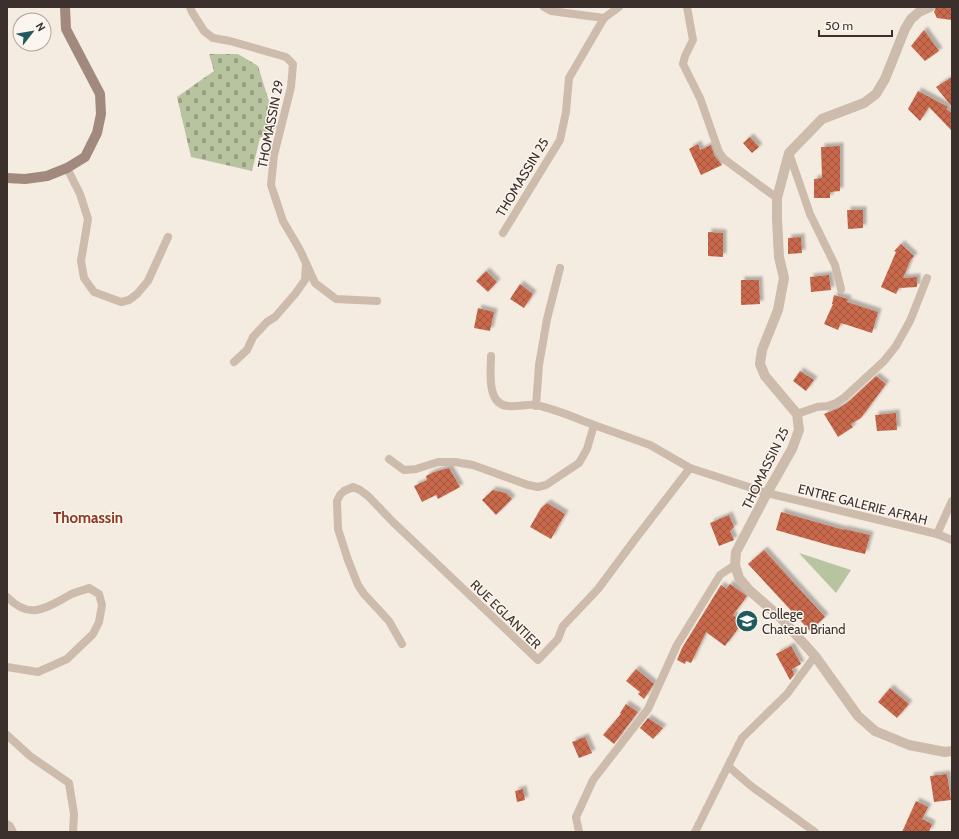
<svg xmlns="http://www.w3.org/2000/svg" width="959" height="839" font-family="Cabin,sans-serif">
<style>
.green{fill:#b8c4a0}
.cemetery{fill:url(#cemetery-stones)}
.building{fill:url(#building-cross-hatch);filter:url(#shadow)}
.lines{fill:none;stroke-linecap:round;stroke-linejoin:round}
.minor{stroke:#cdbbac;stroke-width:8}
.tertiary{stroke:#cdbbac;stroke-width:10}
.secondary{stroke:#a18a7d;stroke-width:10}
.labels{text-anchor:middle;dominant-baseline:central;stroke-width:3;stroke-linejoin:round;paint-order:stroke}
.street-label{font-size:13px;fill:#3b302b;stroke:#fbf5ee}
.poi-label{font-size:13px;fill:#3b302b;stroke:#fbf5ee;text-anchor:start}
.quarter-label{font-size:15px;font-weight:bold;fill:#8c3b22;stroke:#fbf5ee}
</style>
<defs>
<pattern id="cemetery-stones" width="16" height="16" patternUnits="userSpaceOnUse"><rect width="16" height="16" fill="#b8c4a0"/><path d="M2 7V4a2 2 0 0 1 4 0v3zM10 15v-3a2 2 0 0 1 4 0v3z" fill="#97a083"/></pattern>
<pattern id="building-cross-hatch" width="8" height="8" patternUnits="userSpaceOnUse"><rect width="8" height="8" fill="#c8694b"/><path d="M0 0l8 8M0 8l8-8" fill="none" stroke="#a4573f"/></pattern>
<filter id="shadow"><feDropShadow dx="3.5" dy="-3.5" stdDeviation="1" flood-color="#0004"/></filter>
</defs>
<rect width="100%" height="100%" fill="#f4ebe1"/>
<!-- green -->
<path class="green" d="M799,553L851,570L836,593Z"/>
<!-- cemetery -->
<path class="cemetery" d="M209,54H238L258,66L277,127L260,138L252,171L191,157L177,97L214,71Z"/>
<!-- building -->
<g class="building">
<path d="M936,7H952V20L937,18L934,12Z"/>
<path d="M924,30L939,51L925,61L911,46Z"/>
<path d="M952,77V107L936,87Z"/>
<path d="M918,91L948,107L946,109L952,113V131L929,107L920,121L908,109Z"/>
<path d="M750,137L759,147L752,153L743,143Z"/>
<path d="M698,144L700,150L711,145L714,155L722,165L701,175L689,149Z"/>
<path d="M840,146V191L830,192V198H814V179L822,178L821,147Z"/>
<path d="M847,210H863V228L848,229Z"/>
<path d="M708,232L723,233V257L708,256Z"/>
<path d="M801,237L802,253L788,254V238Z"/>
<path d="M901,244L914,256L910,261L903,278L917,277V287L899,288L896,294L881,287L896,252L894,251Z"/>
<path d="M486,271L497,282L488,292L476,281Z"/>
<path d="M829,275L831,290L811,292L810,277Z"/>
<path d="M741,280H759L760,304L741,305Z"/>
<path d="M520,284L533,294L524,308L510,299Z"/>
<path d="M834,295L848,299L847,302L878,312L872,333L841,323L838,330L824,324L833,304H832Z"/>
<path d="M478,308L494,312L490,331L474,328Z"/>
<path d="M800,371L814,380L806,391L793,381Z"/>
<path d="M876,376L886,384L861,418L851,424L853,427L838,437L824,414L839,408L848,402Z"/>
<path d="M896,413L897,430L877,431L875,415Z"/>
<path d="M449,468L460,487L438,499L436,495L422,502L414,486L427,480L426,476L434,472Z"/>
<path d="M493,490L506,493L512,499L496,515L482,500Z"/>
<path d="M547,503L565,514L551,539L530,527L541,508Z"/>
<path d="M781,512L844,530V529L870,535L865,554L832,546L776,530Z"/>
<path d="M729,515L734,527L730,531L734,540L719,546L710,523Z"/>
<path d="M764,550L825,617L810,631L748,564Z"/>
<path d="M730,584L747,596L733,615L743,622L725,646L706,632L691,663L686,661L685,664L677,660L682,648L721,585L726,589Z"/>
<path d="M791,646L801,664L792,669L794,675L790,680L776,654Z"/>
<path d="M636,669L654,684L644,699L638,694L640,692L626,681Z"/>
<path d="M890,688L909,704L897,718L878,702Z"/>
<path d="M626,704L638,712L614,744L603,735L621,714L620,713Z"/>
<path d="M648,718L663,728L653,739L640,728Z"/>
<path d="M585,737L592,753L579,758L572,742Z"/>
<path d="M947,774L951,800L934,802L930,776Z"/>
<path d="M523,789L525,800L517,802L515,791Z"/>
<path d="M916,801L928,807L922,819L932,824L929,832H902Z"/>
</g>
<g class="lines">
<!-- minor -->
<g class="minor">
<path d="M190,7L192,12L204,31L213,38L230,41L286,57L293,64L291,87L274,155L271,185L283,221L300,250L315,283L336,299L377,301"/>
<path d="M544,7L551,11L604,18"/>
<path d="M687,7L693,40L685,56L683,64L700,98L719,152L724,159L777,198"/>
<path d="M789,153L810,214L835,265L841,289"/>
<path d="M67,168L80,194L88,219L81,261L84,278L94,292L121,302L129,300L137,294L148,281L168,237"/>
<path d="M503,233L560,140L566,112L569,78L604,18L619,7"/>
<path d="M491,356C491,371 486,404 508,406C517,407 526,404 536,405C556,409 575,418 594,425"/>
<path d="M234,362L247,350L253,337L267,322L275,317L295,294L305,280L306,264"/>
<path d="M536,406L539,365L547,319L560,268"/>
<path d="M797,414L817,407L828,406L836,403L845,397L884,361L896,346L910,321L927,278"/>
<path d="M389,459L404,470L416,469L438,462H455L473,465L528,485L538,487L546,485L579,463L587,449L594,425L650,445L690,468"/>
<path d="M937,534L952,501"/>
<path d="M7,597C30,620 44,609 68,596C74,592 82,591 89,588L99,594L102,605L99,622L93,634L67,659L38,672L7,667"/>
<path d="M402,644L389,621L364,594L358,585L348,560L338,529L337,501L340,495L344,491L353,487L360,490L368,496L393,522L538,660L558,639L563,626L598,589L636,538L690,468L767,493L937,534L952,540"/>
<path d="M7,735L30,756L69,783L74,814L73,832"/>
<path d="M7,824L10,826L13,832"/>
<path d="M579,832L576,817L593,780L648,709L677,645L720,575L735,565"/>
<path d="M695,832L728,766"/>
<path d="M815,832L751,786L728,766L742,738L787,694L815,656"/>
</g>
<!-- tertiary -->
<path class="tertiary" d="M930,7L919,12L911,19L905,29L885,79L876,94L864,103L822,119L789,153L777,198V219L779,257L784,278L778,310L762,350L760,364L765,376L797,414L799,430L792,449L767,493L736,552L735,565L739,578L749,590L780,617L815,656L858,716L875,731L909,745L945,752L952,751"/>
<!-- secondary -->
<path class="secondary" d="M7,178L25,179L47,176L67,168L85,157L97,133L101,114L100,94L66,29L65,7"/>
</g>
<!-- icons -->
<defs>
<g id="school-disc" transform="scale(1.15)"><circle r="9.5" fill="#1f5a5e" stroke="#fbf5ee"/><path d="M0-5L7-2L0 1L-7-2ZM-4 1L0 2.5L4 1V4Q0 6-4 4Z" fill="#fff"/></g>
</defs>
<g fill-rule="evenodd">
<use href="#school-disc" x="747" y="621"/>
</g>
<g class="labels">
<!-- street labels -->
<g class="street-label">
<text transform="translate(270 124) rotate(-79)">THOMASSIN 29</text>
<text transform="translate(522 177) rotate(-59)">THOMASSIN 25</text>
<text transform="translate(765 468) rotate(-64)">THOMASSIN 25</text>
<text transform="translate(863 504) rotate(14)">ENTRE GALERIE AFRAH</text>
<text transform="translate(506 614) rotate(44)">RUE EGLANTIER</text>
</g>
<!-- poi labels -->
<g class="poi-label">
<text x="762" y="614">College<tspan x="762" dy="15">Chateau Briand</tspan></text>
</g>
<!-- quarter labels -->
<g class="quarter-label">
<text x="88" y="518">Thomassin</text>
</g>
</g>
<!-- border -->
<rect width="959" height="839" fill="none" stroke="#3b302b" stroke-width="16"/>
<!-- north arrow -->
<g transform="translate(32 32) rotate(59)"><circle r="19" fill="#fbf5ee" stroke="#aea6a0"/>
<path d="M0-3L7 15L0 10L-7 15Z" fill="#1f5a5e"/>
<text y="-6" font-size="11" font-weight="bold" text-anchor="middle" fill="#3b302b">N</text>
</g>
<!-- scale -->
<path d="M819 30v6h73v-6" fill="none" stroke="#3b302b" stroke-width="2"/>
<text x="825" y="30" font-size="12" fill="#3b302b" stroke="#fbf5ee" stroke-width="3" paint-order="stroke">50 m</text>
</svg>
